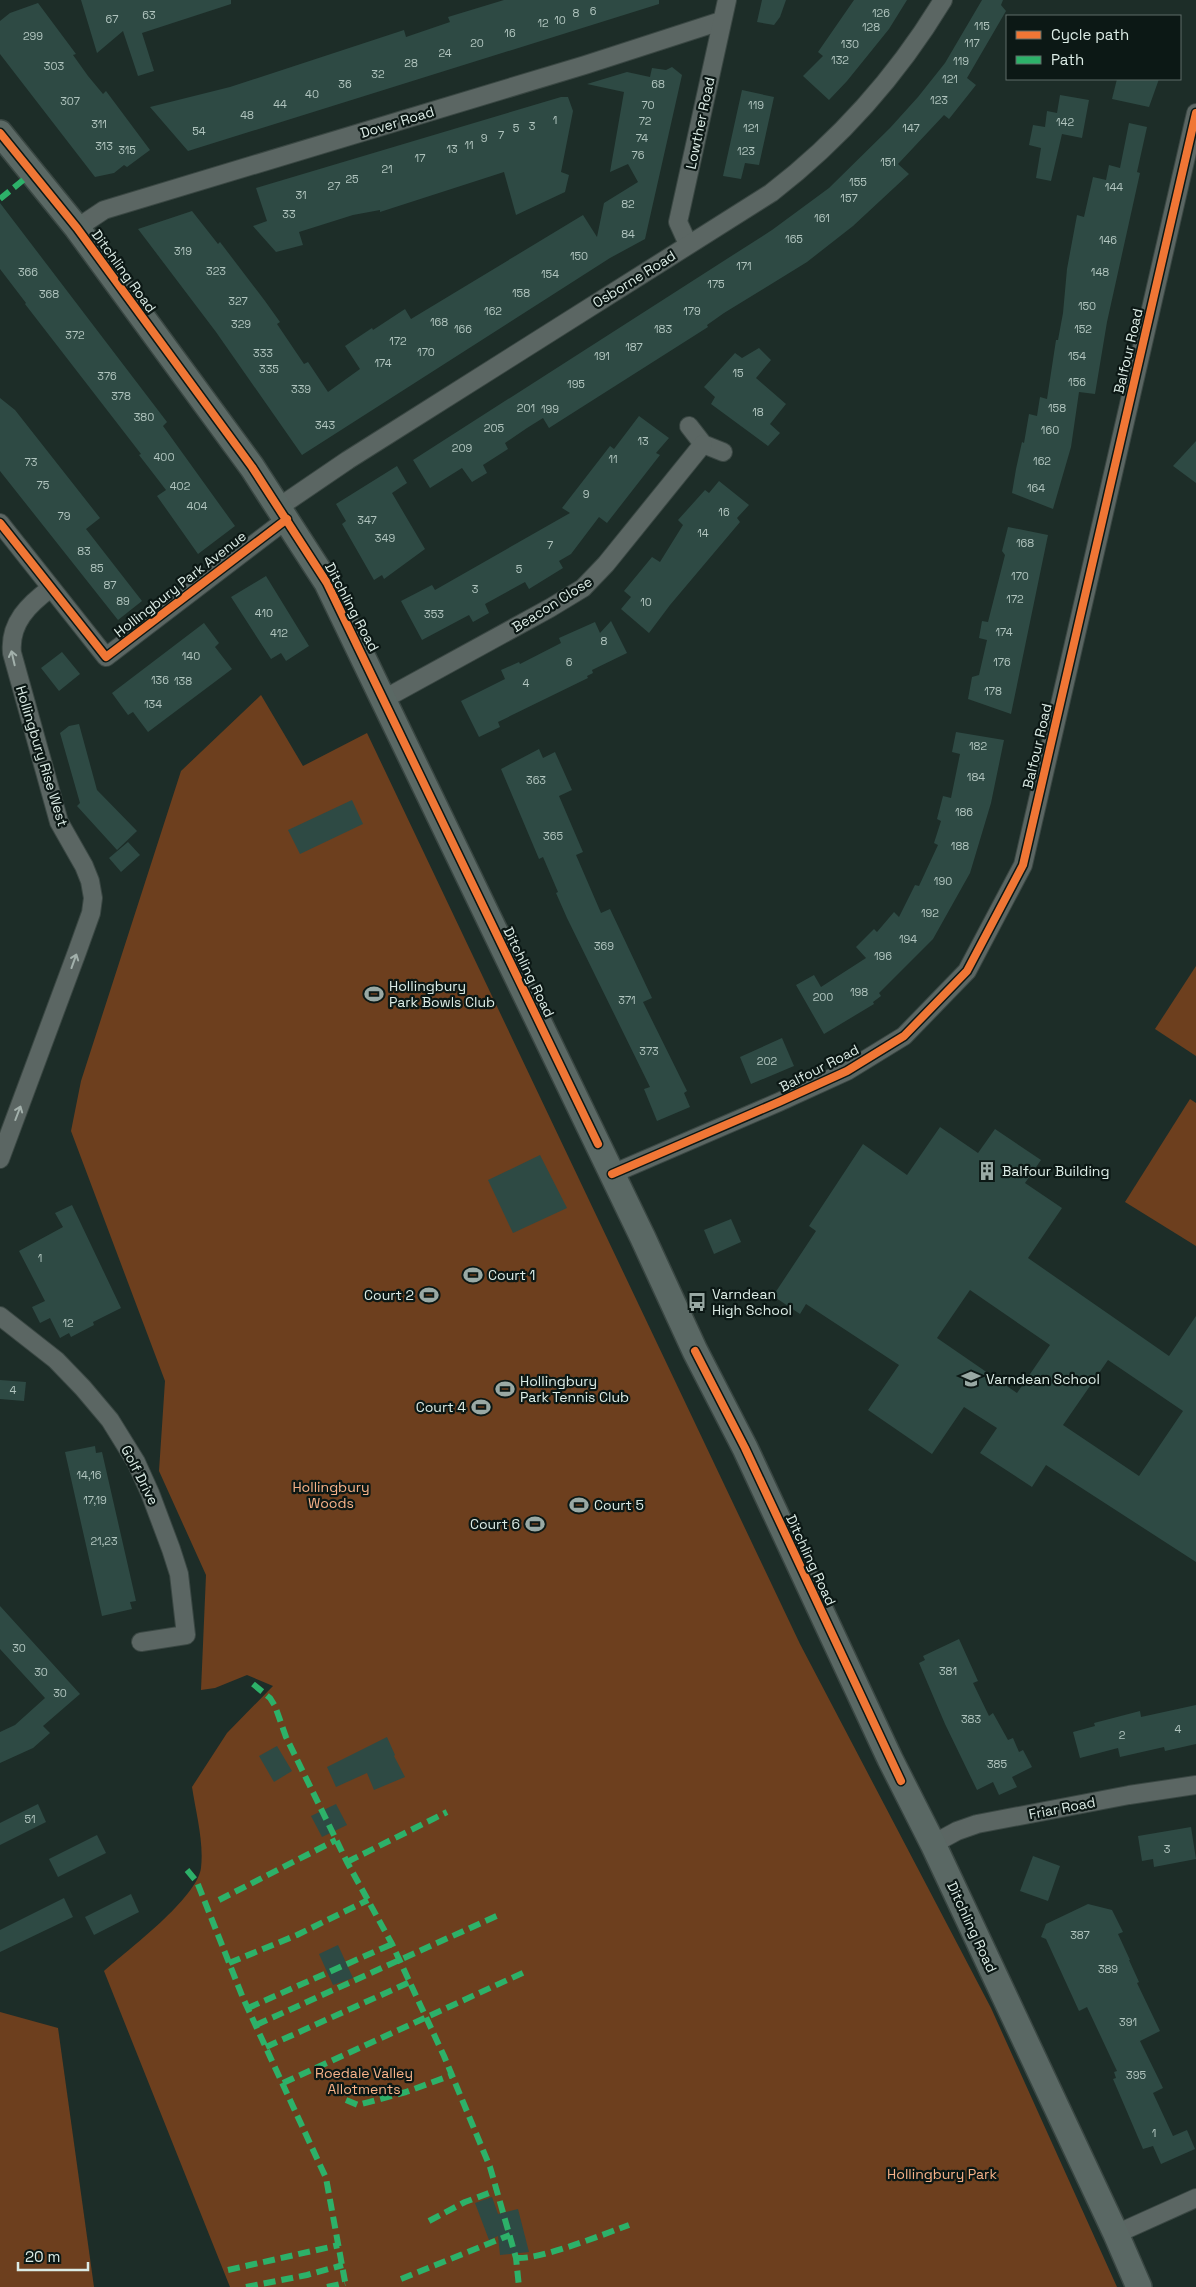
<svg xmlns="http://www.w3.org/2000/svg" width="1196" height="2287" font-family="'Space Grotesk',sans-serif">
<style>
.green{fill:#6d3f1e}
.building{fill:#2e4a44;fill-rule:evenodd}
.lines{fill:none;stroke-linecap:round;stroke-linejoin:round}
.street-casing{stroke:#3a4743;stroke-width:20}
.secondary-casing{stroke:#3a4743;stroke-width:28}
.street{stroke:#5b6663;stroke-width:18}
.secondary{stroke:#5a6864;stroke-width:25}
.quiet{stroke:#2db169;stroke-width:6;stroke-dasharray:12 6;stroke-linecap:butt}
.cycleway-casing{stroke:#0c1815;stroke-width:11}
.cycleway{stroke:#f07635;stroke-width:8}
.oneway{stroke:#a2b0ab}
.labels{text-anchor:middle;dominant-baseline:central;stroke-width:4.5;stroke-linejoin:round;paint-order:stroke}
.number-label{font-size:11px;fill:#b0c4be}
.street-label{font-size:14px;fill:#dcece6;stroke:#0c1815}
.poi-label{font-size:14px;fill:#dcece6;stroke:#0c1815;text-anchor:start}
.park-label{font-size:14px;fill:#f7b289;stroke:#0c1815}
</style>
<rect width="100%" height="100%" fill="#1d2d28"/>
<!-- green -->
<g class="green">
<path d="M261,695L303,766L367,733L800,1644L991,2008L1117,2287H230L104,1971C128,1950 197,1898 201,1868C204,1842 196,1813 192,1787L227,1733L273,1686L247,1675L215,1688L201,1690L206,1575L159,1471L165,1381L71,1131L81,1081L181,771Z"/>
<path d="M1196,966V1056L1155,1029Z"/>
<path d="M1190,1099L1196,1103V1246L1125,1202Z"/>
<path d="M0,2012L58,2028L94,2287H0Z"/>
</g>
<!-- building -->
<g class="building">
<path d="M81,0H231V4L142,33L154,71L138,76L123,31L97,53Z"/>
<path d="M504,0H659V4L188,151L150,107L230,87L404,30L406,37L450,22L448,17Z"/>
<path d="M762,0H786L780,17L774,25L757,22Z"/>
<path d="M854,0H907L889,29L847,81L829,100L803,76L823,56L818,52Z"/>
<path d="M982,0H1003L1001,5L1006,11L967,78L976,85L949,119L944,115L898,164L909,174L853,226L807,262L724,313L707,325L708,327L571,414L549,428L543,418L527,428L505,443L508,449L483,465L487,473L472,482L462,468L430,488L413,460L772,230L829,188L890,128L918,97L945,63Z"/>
<path d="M38,3L76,54L73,55L88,76L103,94L106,91L150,150L127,167L124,165L114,173L95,177L0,54V21L10,13Z"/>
<path d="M672,67L682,75L645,239L610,258L302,455L216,332L138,229L192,211L218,244L220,242L265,301L280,322L277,324L304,364L308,362L328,392L360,369L345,346L372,328L373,330L405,309L411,319L583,215L597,237L604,203L638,182L628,164L610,172L624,92L587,84L627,72L650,77L652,68L666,70Z"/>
<path d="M1117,79H1159L1149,107L1112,99Z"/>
<path d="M742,90L774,97L759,165L745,163L741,179L723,176Z"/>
<path d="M1060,95L1089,100L1082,138L1062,134L1051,181L1036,178L1041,148L1029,145L1033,125L1045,127L1047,111L1057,113Z"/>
<path d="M561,97H568L573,111L561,172L569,175L565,192L516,215L504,172L380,212V210L353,215L299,232L303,245L276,252L253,226L267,221L256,188Z"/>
<path d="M1129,123L1147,127L1137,172L1140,173L1107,322L1095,394L1079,392L1071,447L1053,509L1012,493L1016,469L1022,442L1024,443L1029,414L1037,416L1040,397L1047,399L1056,340H1058L1063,313L1067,269L1077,215L1084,217L1093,177L1106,180L1109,165L1120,168Z"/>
<path d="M0,203L167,422L163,426L235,526L198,554L157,496L166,490L139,455L141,454L25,304L26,303L0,269Z"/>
<path d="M759,348L771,360L756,378L786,404L770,424L780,433L768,446L711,404L715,397L704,387L735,353L742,358Z"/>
<path d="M0,398L15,410L100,518L86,529L142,601L118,620L0,471Z"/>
<path d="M639,416L669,438L656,453L660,455L607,523L599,517L571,554L559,561L563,568L529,589L525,582L485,604L489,613L473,622L469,615L422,640L401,601L432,585L435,590L570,513L562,508L610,446L614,449Z"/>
<path d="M1196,441V483L1173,466Z"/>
<path d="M397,466L407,483L392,493L425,549L384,579L382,575L374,580L342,524L346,521L336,504Z"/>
<path d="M719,481L749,505L737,518L740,522L670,605L649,633L621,609L631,597L624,591L652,557L660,562L683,525L678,520L705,490L709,493Z"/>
<path d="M1008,527L1048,535L1011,714L968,699L972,677L979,675L987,640L979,638L982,621L988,622L1005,555L1002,551Z"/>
<path d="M266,576L309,646L286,661L281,653L271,659L231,597Z"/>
<path d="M611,621L627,653L592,670L593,673L587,676L588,678L498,722L500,727L479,737L461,701L505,679L501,670L519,662L520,664L561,643L559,638L595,622L600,633Z"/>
<path d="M204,623L219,643L215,647L232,669L148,732L133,712L128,715L112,693Z"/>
<path d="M62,652L80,674L59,691L41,668Z"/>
<path d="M79,724L97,790L137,831L117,850L77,806L80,803L60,733L69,726Z"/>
<path d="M956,732L1004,740L991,803L970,873L933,939L879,993L881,996L873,1002L874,1004L824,1034L796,985L814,975L821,987L866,958L856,947L874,929L877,932L894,912L899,917L915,885L919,886L938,845L934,843L941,821L937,819L943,796L951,798L960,754L952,752Z"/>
<path d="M539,749L543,758L555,752L572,790L559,796L583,852L576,855L601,913L610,909L652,998L643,1002L687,1091L684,1093L690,1107L657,1121L644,1089L650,1087L567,918L556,893L558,892L543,857L539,859L501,769Z"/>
<path d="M352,800L363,824L300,854L288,830Z"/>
<path d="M128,842L140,855L121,872L109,858Z"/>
<path d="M782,1038L794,1066L751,1084L740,1057Z"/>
<path d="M940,1127L978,1153L995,1129L1041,1160L1025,1183L1062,1208L1028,1258L1169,1356L1196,1316V1562L1046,1465L1032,1487L980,1453L997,1428L964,1407L932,1454L868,1410L899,1365L806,1304L800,1314L773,1296L816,1231L809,1226L863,1144L907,1175ZM970,1290L1050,1345L1017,1393L937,1338ZM1108,1360L1183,1411L1139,1476L1063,1425Z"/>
<path d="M540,1155L567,1208L513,1233L488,1180Z"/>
<path d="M72,1205L121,1308L93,1322L94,1325L71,1337L69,1333L60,1338L50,1318L40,1323L32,1307L45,1301L19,1251L63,1227L55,1213Z"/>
<path d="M731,1219L741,1242L714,1254L704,1230Z"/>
<path d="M0,1380L26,1382L24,1401L0,1399Z"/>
<path d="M95,1446L96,1453L102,1452L136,1601L130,1602L132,1609L102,1616L65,1452Z"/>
<path d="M0,1606L80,1694L43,1726L50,1733L33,1748L0,1763V1732L15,1725L45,1698L0,1649Z"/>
<path d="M959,1639L978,1681L973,1683L989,1716L993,1713L1008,1740L1013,1738L1019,1752L1023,1750L1032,1767L1012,1777L1017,1787L999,1795L993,1782L977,1790L945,1724L919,1663L925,1660L923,1656Z"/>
<path d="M1196,1705V1744L1165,1751L1164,1747L1120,1757L1118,1748L1080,1758L1073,1732L1095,1726L1094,1723L1140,1711L1141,1717Z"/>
<path d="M387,1737L395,1755L394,1756L405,1777L374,1790L367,1773L336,1787L327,1767Z"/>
<path d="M277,1746L292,1771L274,1782L259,1756Z"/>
<path d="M38,1804L46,1822L0,1845V1823Z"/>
<path d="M336,1804L347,1825L322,1837L311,1816Z"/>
<path d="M1191,1827L1196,1859L1154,1867L1153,1859L1142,1861L1138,1836Z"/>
<path d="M97,1835L106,1853L58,1877L49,1859Z"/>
<path d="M1033,1856L1060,1866L1048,1901L1020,1891Z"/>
<path d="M131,1894L139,1912L94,1935L85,1917Z"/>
<path d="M64,1898L73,1917L0,1952V1930Z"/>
<path d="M1088,1904L1112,1910L1123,1932L1118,1934L1130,1960H1129L1139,1982L1137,1983L1160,2031L1140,2041L1163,2088L1153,2093L1173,2136L1187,2130L1195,2149L1161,2164L1153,2146L1143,2149L1113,2079L1116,2078L1114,2072L1117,2071L1087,2007L1079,2011L1046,1939L1041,1937L1046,1924Z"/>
<path d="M338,1945L353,1978L333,1985L319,1954Z"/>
<path d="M492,2197L498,2214L518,2209L529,2252L500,2255L498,2236L489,2240L475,2203Z"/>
</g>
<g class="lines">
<!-- street casing -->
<g class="street-casing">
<g id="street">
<path d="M77,228L104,210L585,65L721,21"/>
<path d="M688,244L678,222L727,0"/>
<path d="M689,426L703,444L723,452"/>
<path d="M279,507L348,460L771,193C841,139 897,76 943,0"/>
<path d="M0,523L106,657L287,519"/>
<path d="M384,699L550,608L583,588L606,564L703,444"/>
<path d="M0,1159L77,952L91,913L93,898L90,881L84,866L59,822L12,653C9,623 29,604 51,588"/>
<path d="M612,1174L779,1102L847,1071L904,1036L967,971L1023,865L1196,113"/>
<path d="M0,1316L56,1360L83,1388L110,1420L136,1462L150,1493L171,1549L179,1574L186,1635L141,1642"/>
<path d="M933,1844L957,1831L977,1824L1129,1795L1196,1785"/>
<path d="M1116,2234L1196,2198"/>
</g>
</g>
<!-- secondary casing -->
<g class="secondary-casing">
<path id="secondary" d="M0,133L77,228L252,467L327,583L643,1238L695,1351L745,1448L890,1759L933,1844L1116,2234L1139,2287"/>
</g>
<!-- street -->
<use href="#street" class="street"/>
<!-- secondary -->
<use href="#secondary" class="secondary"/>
<!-- quiet -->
<g class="quiet">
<path d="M0,199L33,172"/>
<path d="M253,1684L270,1698L275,1706L286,1737L347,1862L392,1944L444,2056L490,2167L516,2258L519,2287"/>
<path d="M347,1862L447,1812"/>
<path d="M187,1870L197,1882L243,1998L326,2178L346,2287"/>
<path d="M219,1900L336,1840"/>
<path d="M229,1963L297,1935L368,1900"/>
<path d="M248,2008L392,1944"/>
<path d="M256,2025L501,1914"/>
<path d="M266,2047L410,1982"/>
<path d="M283,2083L527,1971"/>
<path d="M346,2100L358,2105L406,2092L452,2075"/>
<path d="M429,2221L465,2202L497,2190"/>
<path d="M516,2258C540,2260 604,2234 629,2225"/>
<path d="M228,2270L339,2245"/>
<path d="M401,2279L510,2235"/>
<path d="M246,2287L307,2275L343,2265"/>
<path d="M327,2287L345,2283"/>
</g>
<!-- cycleway casing -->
<g class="cycleway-casing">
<g id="cycleway">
<path d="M0,133L77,228L252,467L327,583L598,1144"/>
<path d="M0,523L106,657L287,519"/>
<path d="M612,1174L779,1102L847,1071L904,1036L967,971L1023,865L1196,113"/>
<path d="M695,1351L745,1448L901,1781"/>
</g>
</g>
<!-- cycleway -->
<use href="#cycleway" class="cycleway"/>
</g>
<!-- one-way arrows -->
<defs><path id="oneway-shaft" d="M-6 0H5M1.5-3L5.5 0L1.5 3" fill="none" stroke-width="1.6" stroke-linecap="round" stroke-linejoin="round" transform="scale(1.25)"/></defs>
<g class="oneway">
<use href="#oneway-shaft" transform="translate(13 658) rotate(-103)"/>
<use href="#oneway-shaft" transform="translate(74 961) rotate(-70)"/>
<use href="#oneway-shaft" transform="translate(18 1113) rotate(-69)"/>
</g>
<!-- icons -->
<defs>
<g id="stadium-bare" transform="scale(1.5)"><path d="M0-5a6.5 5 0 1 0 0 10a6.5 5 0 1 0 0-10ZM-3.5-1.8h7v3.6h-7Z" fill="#99a9a4" stroke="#0c1815" stroke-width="2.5" paint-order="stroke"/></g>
<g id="building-bare" transform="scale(1.5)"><path d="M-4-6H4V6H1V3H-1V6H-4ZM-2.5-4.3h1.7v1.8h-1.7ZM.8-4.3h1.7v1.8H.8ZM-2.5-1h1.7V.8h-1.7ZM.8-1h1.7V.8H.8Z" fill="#99a9a4" stroke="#0c1815" stroke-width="2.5" paint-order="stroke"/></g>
<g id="bus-bare" transform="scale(1.5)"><path d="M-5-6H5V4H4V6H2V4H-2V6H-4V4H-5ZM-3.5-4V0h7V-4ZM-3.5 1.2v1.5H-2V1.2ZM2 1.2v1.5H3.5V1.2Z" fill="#99a9a4" stroke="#0c1815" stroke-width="2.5" paint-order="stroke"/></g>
<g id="school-bare" transform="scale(1.5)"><path d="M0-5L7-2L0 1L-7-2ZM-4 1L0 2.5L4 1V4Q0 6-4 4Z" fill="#99a9a4" stroke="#0c1815" stroke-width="2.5" paint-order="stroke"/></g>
</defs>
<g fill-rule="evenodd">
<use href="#stadium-bare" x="374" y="994"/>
<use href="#building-bare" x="987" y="1171"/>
<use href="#stadium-bare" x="473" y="1275"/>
<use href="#stadium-bare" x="429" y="1295"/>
<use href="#bus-bare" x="697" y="1302"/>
<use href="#school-bare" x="971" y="1379"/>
<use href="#stadium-bare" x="505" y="1389"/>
<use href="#stadium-bare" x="481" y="1407"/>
<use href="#stadium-bare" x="579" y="1505"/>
<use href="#stadium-bare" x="535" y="1524"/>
</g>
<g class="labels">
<!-- number labels -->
<g class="number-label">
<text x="593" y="11">6</text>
<text x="576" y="13">8</text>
<text x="881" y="13">126</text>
<text x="149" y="15">63</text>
<text x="112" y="19">67</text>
<text x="560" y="20">10</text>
<text x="543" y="23">12</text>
<text x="982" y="26">115</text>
<text x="871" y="27">128</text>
<text x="510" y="33">16</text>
<text x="33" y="36">299</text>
<text x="477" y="43">20</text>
<text x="972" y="43">117</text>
<text x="850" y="44">130</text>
<text x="445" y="53">24</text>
<text x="840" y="60">132</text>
<text x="961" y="61">119</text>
<text x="411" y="63">28</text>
<text x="54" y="66">303</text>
<text x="378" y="74">32</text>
<text x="950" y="79">121</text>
<text x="345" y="84">36</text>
<text x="658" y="84">68</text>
<text x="312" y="94">40</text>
<text x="939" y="100">123</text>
<text x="70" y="101">307</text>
<text x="280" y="104">44</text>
<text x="648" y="105">70</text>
<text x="756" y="105">119</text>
<text x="247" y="115">48</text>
<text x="555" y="120">1</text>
<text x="645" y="121">72</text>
<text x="1065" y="122">142</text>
<text x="99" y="124">311</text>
<text x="532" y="126">3</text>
<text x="516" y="128">5</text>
<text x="751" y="128">121</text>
<text x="911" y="128">147</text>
<text x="199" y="131">54</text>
<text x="501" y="135">7</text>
<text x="484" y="138">9</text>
<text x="642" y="138">74</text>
<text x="469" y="145">11</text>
<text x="104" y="146">313</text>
<text x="452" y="149">13</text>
<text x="127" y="150">315</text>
<text x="746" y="151">123</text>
<text x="638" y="155">76</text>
<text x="420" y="158">17</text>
<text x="888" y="162">151</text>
<text x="387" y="169">21</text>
<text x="352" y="179">25</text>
<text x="858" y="182">155</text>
<text x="334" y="186">27</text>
<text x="1114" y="187">144</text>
<text x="301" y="195">31</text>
<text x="849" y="198">157</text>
<text x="628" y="204">82</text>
<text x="289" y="214">33</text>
<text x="822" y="218">161</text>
<text x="628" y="234">84</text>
<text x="794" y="239">165</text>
<text x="1108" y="240">146</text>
<text x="183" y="251">319</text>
<text x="579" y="256">150</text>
<text x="744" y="266">171</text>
<text x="216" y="271">323</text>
<text x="28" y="272">366</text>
<text x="1100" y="272">148</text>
<text x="550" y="274">154</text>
<text x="716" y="284">175</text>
<text x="521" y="293">158</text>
<text x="49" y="294">368</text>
<text x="238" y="301">327</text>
<text x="1087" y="306">150</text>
<text x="493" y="311">162</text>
<text x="692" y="311">179</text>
<text x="439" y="322">168</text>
<text x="241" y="324">329</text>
<text x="463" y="329">166</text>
<text x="663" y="329">183</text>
<text x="1083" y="329">152</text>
<text x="75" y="335">372</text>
<text x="398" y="341">172</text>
<text x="634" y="347">187</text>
<text x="426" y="352">170</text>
<text x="263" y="353">333</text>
<text x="602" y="356">191</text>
<text x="1077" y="356">154</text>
<text x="383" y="363">174</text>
<text x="269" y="369">335</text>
<text x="738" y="373">15</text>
<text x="107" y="376">376</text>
<text x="1077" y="382">156</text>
<text x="576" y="384">195</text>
<text x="301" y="389">339</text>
<text x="121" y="396">378</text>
<text x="526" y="408">201</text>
<text x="1057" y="408">158</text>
<text x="550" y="409">199</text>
<text x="758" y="412">18</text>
<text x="144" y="417">380</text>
<text x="325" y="425">343</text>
<text x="494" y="428">205</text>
<text x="1050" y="430">160</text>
<text x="643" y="441">13</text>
<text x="462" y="448">209</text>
<text x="164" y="457">400</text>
<text x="613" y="459">11</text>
<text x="1042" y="461">162</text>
<text x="31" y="462">73</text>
<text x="43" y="485">75</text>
<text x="180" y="486">402</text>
<text x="1036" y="488">164</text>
<text x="586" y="494">9</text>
<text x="197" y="506">404</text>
<text x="724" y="512">16</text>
<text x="64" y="516">79</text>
<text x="367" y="520">347</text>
<text x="703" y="533">14</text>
<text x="385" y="538">349</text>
<text x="1025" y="543">168</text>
<text x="550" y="545">7</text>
<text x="84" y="551">83</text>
<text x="97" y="568">85</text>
<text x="519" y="569">5</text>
<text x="1020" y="576">170</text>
<text x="110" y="585">87</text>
<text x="475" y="589">3</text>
<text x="1015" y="599">172</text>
<text x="123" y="601">89</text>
<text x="646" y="602">10</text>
<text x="264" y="613">410</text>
<text x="434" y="614">353</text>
<text x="1004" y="632">174</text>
<text x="279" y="633">412</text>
<text x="604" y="641">8</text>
<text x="191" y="656">140</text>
<text x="569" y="662">6</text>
<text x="1002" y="662">176</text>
<text x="160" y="680">136</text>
<text x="183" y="681">138</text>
<text x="526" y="683">4</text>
<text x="993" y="691">178</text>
<text x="153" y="704">134</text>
<text x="978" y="746">182</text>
<text x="976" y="777">184</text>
<text x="536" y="780">363</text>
<text x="964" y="812">186</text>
<text x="553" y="836">365</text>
<text x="960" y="846">188</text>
<text x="943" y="881">190</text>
<text x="930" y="913">192</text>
<text x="908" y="939">194</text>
<text x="604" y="946">369</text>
<text x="883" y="956">196</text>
<text x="859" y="992">198</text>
<text x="823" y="997">200</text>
<text x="627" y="1000">371</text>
<text x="649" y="1051">373</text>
<text x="767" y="1061">202</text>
<text x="40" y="1258">1</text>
<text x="68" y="1323">12</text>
<text x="13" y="1390">4</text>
<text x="89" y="1475">14,16</text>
<text x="95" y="1500">17,19</text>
<text x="104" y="1541">21,23</text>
<text x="19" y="1648">30</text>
<text x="948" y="1671">381</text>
<text x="41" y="1672">30</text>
<text x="60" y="1693">30</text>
<text x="971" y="1719">383</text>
<text x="1178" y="1729">4</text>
<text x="1122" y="1735">2</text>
<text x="997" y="1764">385</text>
<text x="30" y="1819">51</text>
<text x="1167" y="1849">3</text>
<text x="1080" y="1935">387</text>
<text x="1108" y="1969">389</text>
<text x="1128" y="2022">391</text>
<text x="1136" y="2075">395</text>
<text x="1154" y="2133">1</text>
</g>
<!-- street labels -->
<g class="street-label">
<text transform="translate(397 122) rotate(-17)">Dover Road</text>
<text transform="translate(700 123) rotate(-78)">Lowther Road</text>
<text transform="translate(124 271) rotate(54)">Ditchling Road</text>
<text transform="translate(634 279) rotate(-32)">Osborne Road</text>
<text transform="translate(1128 351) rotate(-77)">Balfour Road</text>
<text transform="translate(180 584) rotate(-38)">Hollingbury Park Avenue</text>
<text transform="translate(552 604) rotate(-32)">Beacon Close</text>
<text transform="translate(352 607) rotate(62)">Ditchling Road</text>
<text transform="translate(1037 746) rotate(-77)">Balfour Road</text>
<text transform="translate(42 756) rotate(73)">Hollingbury Rise West</text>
<text transform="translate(529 972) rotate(64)">Ditchling Road</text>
<text transform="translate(819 1068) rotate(-27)">Balfour Road</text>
<text transform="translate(140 1475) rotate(63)">Golf Drive</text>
<text transform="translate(811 1560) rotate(65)">Ditchling Road</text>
<text transform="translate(1062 1808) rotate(-11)">Friar Road</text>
<text transform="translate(972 1927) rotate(65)">Ditchling Road</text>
</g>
<!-- poi labels -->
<g class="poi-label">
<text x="389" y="986">Hollingbury<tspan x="389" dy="16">Park Bowls Club</tspan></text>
<text x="1002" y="1171">Balfour Building</text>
<text x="488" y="1275">Court 1</text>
<text x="712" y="1294">Varndean<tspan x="712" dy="16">High School</tspan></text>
<text x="414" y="1295" text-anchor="end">Court 2</text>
<text x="986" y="1379">Varndean School</text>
<text x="520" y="1381">Hollingbury<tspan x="520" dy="16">Park Tennis Club</tspan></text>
<text x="466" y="1407" text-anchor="end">Court 4</text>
<text x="594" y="1505">Court 5</text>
<text x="520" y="1524" text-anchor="end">Court 6</text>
</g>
<!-- park labels -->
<g class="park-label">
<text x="331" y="1487">Hollingbury<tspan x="331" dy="16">Woods</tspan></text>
<text x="364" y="2073">Roedale Valley<tspan x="364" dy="16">Allotments</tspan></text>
<text x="942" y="2174">Hollingbury Park</text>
</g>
</g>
<!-- legend -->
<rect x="1006" y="15" width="175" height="65" fill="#0c1815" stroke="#5f6d69"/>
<rect x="1016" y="31" width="25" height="8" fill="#f07635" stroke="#5f6d69"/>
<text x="1051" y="40" font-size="15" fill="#dcece6">Cycle path</text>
<rect x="1016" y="56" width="25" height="8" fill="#2db169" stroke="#5f6d69"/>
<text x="1051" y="65" font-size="15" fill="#dcece6">Path</text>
<!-- scale -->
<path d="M18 2262v8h70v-8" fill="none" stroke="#dcece6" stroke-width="2.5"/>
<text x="25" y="2262" font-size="15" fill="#dcece6" stroke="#0c1815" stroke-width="4" paint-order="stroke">20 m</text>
</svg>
